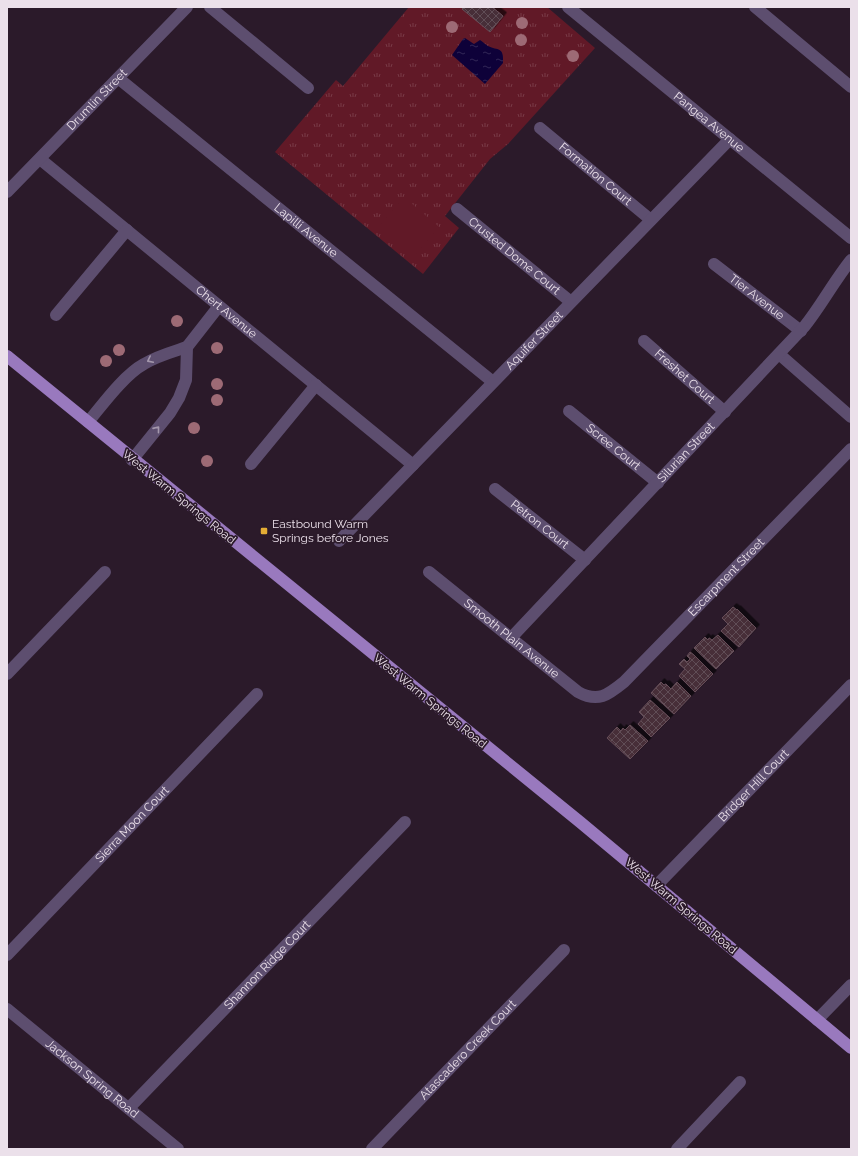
<svg xmlns="http://www.w3.org/2000/svg" width="858" height="1156" font-family="Raleway,sans-serif">
<style>
.park{fill:url(#park-tufts)}
.pitch{fill:#611927}
.water{fill:url(#water-ripples)}
.building{fill:url(#building-cross-hatch);stroke:#664d58;filter:url(#shadow)}
.lines{fill:none;stroke-linecap:round;stroke-linejoin:round}
.minor{stroke:#5d4e6f;stroke-width:12}
.major{stroke:#9979be;stroke-width:12}
.tree{fill:#9d6a75}
.oneway{stroke:#a497ac}
.poi-dot{fill:#e4ad35;stroke:#2b1a2a;stroke-width:1.5}
.labels{text-anchor:middle;dominant-baseline:central;stroke-width:3.5;stroke-linejoin:round;paint-order:stroke}
.street-label{font-size:12px;fill:#ebe0ea;stroke:#2b1a2a}
.poi-label{font-size:12px;fill:#ebe0ea;stroke:#2b1a2a;text-anchor:start}
</style>
<defs>
<pattern id="park-tufts" width="24" height="20" patternUnits="userSpaceOnUse"><rect width="24" height="20" fill="#611927"/><path d="M3 7l-1-3M5 7V3M7 7l1-3M15 17l-1-3M17 17v-4M19 17l1-3" fill="none" stroke="#783a46"/></pattern>
<pattern id="water-ripples" width="26" height="14" patternUnits="userSpaceOnUse"><rect width="26" height="14" fill="#0e0139"/><path d="M2 4q2-2 4 0t4 0M15 11q2-2 4 0t4 0" fill="none" stroke="#312656"/></pattern>
<pattern id="building-cross-hatch" width="8" height="8" patternUnits="userSpaceOnUse"><rect width="8" height="8" fill="#462f39"/><path d="M0 0l8 8M0 8l8-8" fill="none" stroke="#614d56"/></pattern>
<filter id="shadow"><feDropShadow dx="3.5" dy="-3.5" stdDeviation="0" flood-color="#0009"/></filter>
</defs>
<rect width="100%" height="100%" fill="#2b1a2a"/>
<!-- park -->
<path class="park" d="M409,7H547L595,48L508,144L490,159L445,216L459,228L423,274L275,152L336,80L343,86Z"/>
<!-- pitch -->
<path class="pitch" d="M404,197L439,227L416,254L381,224Z"/>
<!-- water -->
<path class="water" d="M465,38L474,44L480,40C483,42 485,44 488,46C498,51 504,46 503,63L485,84L452,55L463,39Z"/>
<!-- building -->
<g class="building">
<path d="M464,7H492L503,16L490,32L462,9Z"/>
<path d="M733,607L737,610V609L756,628L739,647L721,631L728,624L722,618Z"/>
<path d="M718,635L734,651L716,669L694,648L705,637L708,640L709,638L712,640Z"/>
<path d="M690,652L694,655L713,674L695,692L679,676L685,669L679,664L684,659L687,662L690,659L687,656Z"/>
<path d="M661,682L664,685L666,684L671,689L677,682L691,696L674,714L651,693Z"/>
<path d="M650,700L670,718L651,737L638,724L644,717L639,712Z"/>
<path d="M630,725L648,741L630,759L607,738L617,727L621,731L623,728L625,730Z"/>
</g>
<g class="lines">
<!-- minor -->
<g class="minor">
<path d="M210,7L308,88"/>
<path id="s1" d="M568,7L851,238"/>
<path d="M755,7L851,87"/>
<path id="s2" d="M118,78L493,382"/>
<path id="s3" d="M540,128L651,220"/>
<path id="s4" d="M40,159L413,465"/>
<path id="s5" d="M7,192L187,7"/>
<path id="s6" d="M457,209L571,302"/>
<path id="s7" d="M714,264L801,331"/>
<path d="M56,315L127,230"/>
<path id="s8" d="M644,341L725,412"/>
<path d="M779,354L851,417"/>
<path id="s9" d="M569,411L658,483"/>
<path d="M88,422C103,404 124,375 144,364C157,356 172,352 187,347"/>
<path d="M132,460L170,413L179,398L186,380L187,347L219,306"/>
<path d="M251,464L316,385"/>
<path id="s10" d="M495,489L585,560"/>
<path id="s11" d="M339,541L730,139"/>
<path id="s12" d="M429,572L578,692C598,703 608,695 624,682L851,449"/>
<path id="s13" d="M511,638L804,327C821,306 834,281 851,260"/>
<path d="M7,674L105,572"/>
<path id="s14" d="M656,886L851,685"/>
<path id="s15" d="M7,955L257,694"/>
<path id="s16" d="M7,1009L178,1149"/>
<path d="M817,1020L851,985"/>
<path id="s17" d="M129,1108L405,822"/>
<path id="s18" d="M372,1149L564,950"/>
<path d="M677,1149L740,1082"/>
</g>
<!-- major -->
<path class="major" d="M7,356L580,822L851,1048"/>
</g>
<!-- trees -->
<g class="tree">
<circle cx="522" cy="23" r="6"/>
<circle cx="452" cy="27" r="6"/>
<circle cx="521" cy="40" r="6"/>
<circle cx="573" cy="56" r="6"/>
<circle cx="177" cy="321" r="6"/>
<circle cx="217" cy="348" r="6"/>
<circle cx="119" cy="350" r="6"/>
<circle cx="106" cy="361" r="6"/>
<circle cx="217" cy="384" r="6"/>
<circle cx="217" cy="400" r="6"/>
<circle cx="194" cy="428" r="6"/>
<circle cx="207" cy="461" r="6"/>
</g>
<!-- one-way arrows -->
<defs><path id="oneway-chevron" d="M-2-3.5L2.5 0L-2 3.5" fill="none" stroke-width="1.6" stroke-linecap="round" stroke-linejoin="round"/></defs>
<g class="oneway">
<use href="#oneway-chevron" transform="translate(150 360) rotate(153)"/>
<use href="#oneway-chevron" transform="translate(157 429) rotate(-51)"/>
</g>
<!-- markers -->
<rect class="poi-dot" x="260" y="527" width="8" height="8" rx="2"/>
<g class="labels">
<!-- street labels -->
<g class="street-label">
<text stroke="none"><textPath href="#s5" startOffset="129">Drumlin Street</textPath></text>
<text stroke="none"><textPath href="#s1" startOffset="182">Pangea Avenue</textPath></text>
<text stroke="none"><textPath href="#s3" startOffset="72">Formation Court</textPath></text>
<text stroke="none"><textPath href="#s2" startOffset="242">Lapilli Avenue</textPath></text>
<text stroke="none"><textPath href="#s6" startOffset="74">Crusted Dome Court</textPath></text>
<text stroke="none"><textPath href="#s7" startOffset="54">Tier Avenue</textPath></text>
<text stroke="none"><textPath href="#s4" startOffset="241">Chert Avenue</textPath></text>
<text stroke="none"><textPath href="#s11" startOffset="280">Aquifer Street</textPath></text>
<text stroke="none"><textPath href="#s8" startOffset="54">Freshet Court</textPath></text>
<text stroke="none"><textPath href="#s9" startOffset="57">Scree Court</textPath></text>
<text stroke="none"><textPath href="#s13" startOffset="255">Silurian Street</textPath></text>
<text transform="translate(179 497) rotate(39)">West Warm Springs Road</text>
<text stroke="none"><textPath href="#s10" startOffset="57">Petron Court</textPath></text>
<text stroke="none"><textPath href="#s12" startOffset="389">Escarpment Street</textPath></text>
<text stroke="none"><textPath href="#s12" startOffset="106">Smooth Plain Avenue</textPath></text>
<text transform="translate(430 701) rotate(39)">West Warm Springs Road</text>
<text stroke="none"><textPath href="#s14" startOffset="140">Bridger Hill Court</textPath></text>
<text stroke="none"><textPath href="#s15" startOffset="181">Sierra Moon Court</textPath></text>
<text transform="translate(681 906) rotate(40)">West Warm Springs Road</text>
<text stroke="none"><textPath href="#s17" startOffset="199">Shannon Ridge Court</textPath></text>
<text stroke="none"><textPath href="#s18" startOffset="138">Atascadero Creek Court</textPath></text>
<text stroke="none"><textPath href="#s16" startOffset="110">Jackson Spring Road</textPath></text>
</g>
<!-- poi labels -->
<g class="poi-label">
<text x="272" y="524">Eastbound Warm<tspan x="272" dy="14">Springs before Jones</tspan></text>
</g>
</g>
<!-- border -->
<rect width="858" height="1156" fill="none" stroke="#ebe0ea" stroke-width="16"/>
</svg>
